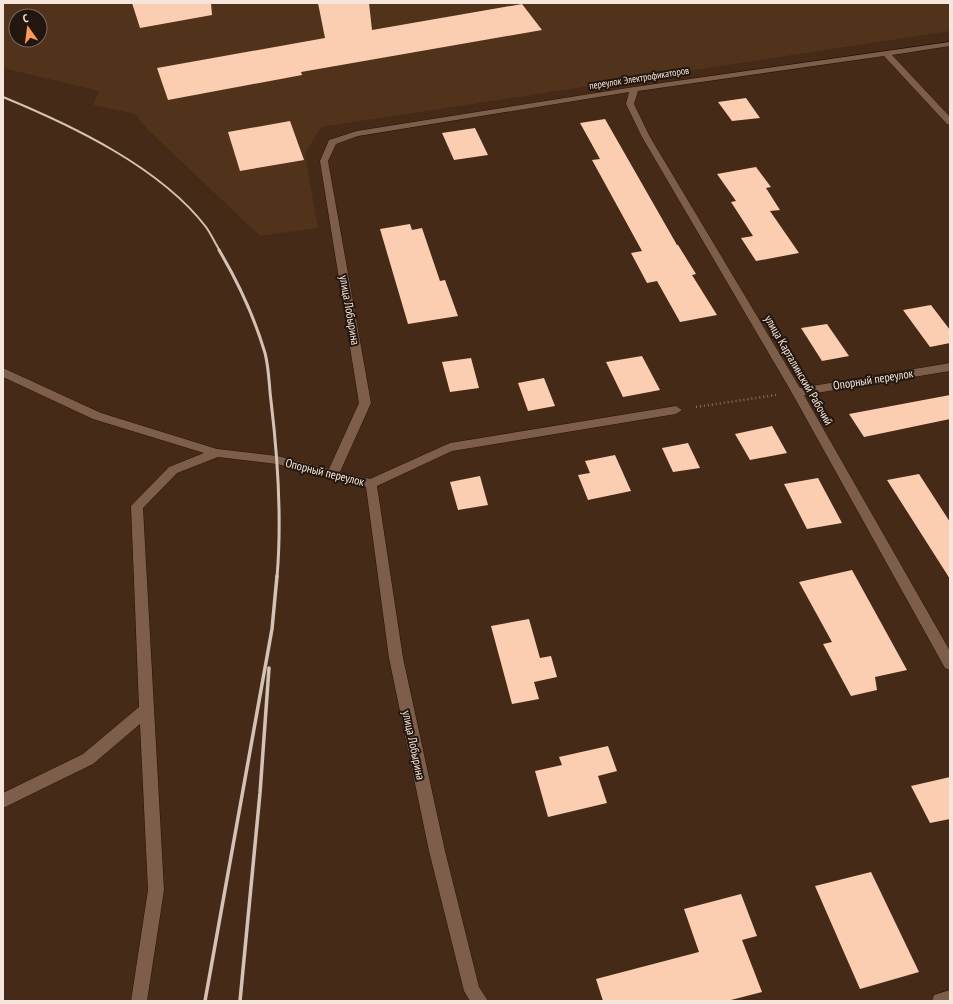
<svg xmlns="http://www.w3.org/2000/svg" width="953" height="1004" font-family="'PT Sans Narrow',sans-serif">
<style>
.built{fill:#51321b;fill-rule:evenodd}
.building{fill:#fcceb1}
.lines{fill:none;stroke-linecap:round;stroke-linejoin:round}
.minor-casing{stroke:#2a1202;stroke-width:1}
.path{stroke:#897262;stroke-width:2.5;stroke-dasharray:1 3;stroke-linecap:butt}
.minor{fill:#7c5e4b;fill-rule:evenodd}
.rail-far2{stroke:#d5c2b6;stroke-width:2}
.rail-far1{stroke:#d5c2b6;stroke-width:3}
.rail{stroke:#d5c2b6;stroke-width:3.5}
.labels{text-anchor:middle;dominant-baseline:central;stroke-width:4;stroke-linejoin:round;paint-order:stroke}
.far-street-label{font-size:10px;fill:#f6e5da;stroke:#22160e}
.street-label{font-size:12px;fill:#f6e5da;stroke:#22160e}
</style>
<rect width="100%" height="100%" fill="#452a18"/>
<!-- built -->
<path class="built" d="M3,3H950V31L321,127L305,154L318,228L260,236L146,128L135,114L93,105L99,91L3,68ZM16,16H40V40H16Z"/>
<!-- building -->
<g class="building">
<path d="M132,3H211L212,15L140,28Z"/>
<path d="M318,3H369L372,30L522,4L542,30L301,72L302,75L168,100L157,68L325,38Z"/>
<path d="M746,98L760,118L732,121L718,102Z"/>
<path d="M605,119L677,245H678L696,274L692,275L717,315L680,322L657,281L647,283L631,253L642,251L592,160L600,159L580,123Z"/>
<path d="M290,121L304,160L240,171L228,132Z"/>
<path d="M475,128L488,155L454,160L442,133Z"/>
<path d="M756,167L771,187L766,188L780,210L770,211L799,253L756,261L741,238L753,236L731,202L736,201L717,174Z"/>
<path d="M410,224L412,230L422,228L440,281L445,280L458,316L408,324L380,229Z"/>
<path d="M931,305L950,330V343L930,347L903,310Z"/>
<path d="M827,324L849,356L822,361L801,328Z"/>
<path d="M642,356L660,390L623,397L606,362Z"/>
<path d="M471,358L479,388L450,392L442,362Z"/>
<path d="M544,378L555,406L528,411L518,383Z"/>
<path d="M950,395V419L864,437L849,414Z"/>
<path d="M772,426L787,453L750,460L735,434Z"/>
<path d="M688,443L700,468L673,472L662,448Z"/>
<path d="M615,455L631,491L588,500L578,475L590,473L585,461Z"/>
<path d="M919,474L950,522V579L887,480Z"/>
<path d="M480,476L488,505L458,510L450,482Z"/>
<path d="M818,478L842,523L807,529L784,484Z"/>
<path d="M852,570L907,670L875,677L877,690L851,696L823,644L832,642L799,582Z"/>
<path d="M529,619L540,658L551,656L557,677L534,682L539,699L512,704L491,626Z"/>
<path d="M608,746L617,771L598,776L607,803L548,817L535,771L562,765L559,757Z"/>
<path d="M950,777V819L930,823L911,786Z"/>
<path d="M871,872L919,972L860,989L815,886Z"/>
<path d="M741,894L757,936L742,940L762,992L727,1001H603L596,979L699,952L684,909Z"/>
</g>
<g class="lines">
<!-- minor casing -->
<g class="minor-casing">
<g id="minor">
<path d="M950,42V46L892,55L950,117V125L947,124L884,56L638,91L634,104L650,137L800,388L950,363V371L804,395L950,651V670L945,668L792,393L642,137L626,104L629,92L358,136L336,144L328,161L371,403L340,472L370,479L450,443L676,406L682,410L676,414L452,451L377,486L403,658L445,851L479,987L488,1001H470L464,991L429,851L389,658L366,487L277,464L218,457L177,473L143,508L164,890L147,1001H131L148,890L140,724L93,764L3,808V793L83,754L139,707L131,506L169,467L204,453L93,419L3,377V368L101,413L217,449L277,456L329,469L359,403L320,161L329,140L357,131L634,87Z"/>
<path d="M950,990V1001H932L934,995Z"/>
</g>
</g>
<!-- path -->
<path class="path" d="M696,407L776,395"/>
<!-- minor -->
<use href="#minor" class="minor"/>
<!-- rail-far2 -->
<path class="rail-far2" d="M3,97C71,125 160,167 206,227C211,234 215,243 220,251"/>
<!-- rail-far1 -->
<path class="rail-far1" d="M219,250C238,282 254,316 265,353C269,368 269,385 271,401C278,459 282,519 277,577"/>
<!-- rail -->
<g class="rail">
<path d="M205,1001L272,629L277,576"/>
<path d="M240,1001L260,793L269,668"/>
</g>
</g>
<g class="labels">
<!-- far-street labels -->
<g class="far-street-label">
<text transform="translate(639 78) rotate(-9)">переулок Электрофикаторов</text>
</g>
<!-- street labels -->
<g class="street-label">
<text transform="translate(350 310) rotate(80)">улица Лобырина</text>
<text transform="translate(799 370) rotate(60)">улица Карталинский Рабочий</text>
<text transform="translate(873 379) rotate(-9)">Опорный переулок</text>
<text transform="translate(325 472) rotate(14)">Опорный переулок</text>
<text transform="translate(414 745) rotate(78)">улица Лобырина</text>
</g>
</g>
<!-- border -->
<rect width="953" height="1004" fill="none" stroke="#f6e5da" stroke-width="8"/>
<!-- north arrow -->
<g transform="translate(28 28) rotate(346)"><circle r="19" fill="#22160e" stroke="#776960"/>
<path d="M0-3L7 15L0 10L-7 15Z" fill="#fd9c56"/>
<text y="-6" font-size="11" font-weight="bold" text-anchor="middle" fill="#f6e5da">С</text>
</g>
</svg>
